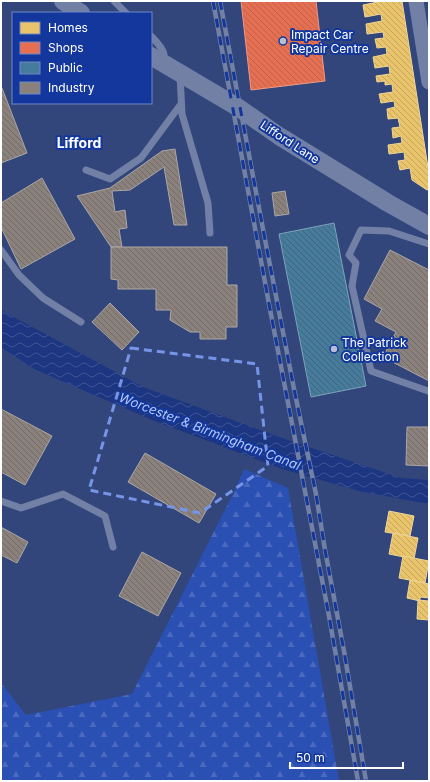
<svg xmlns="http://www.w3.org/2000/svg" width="430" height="782" font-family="Inter,sans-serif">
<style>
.forest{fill:url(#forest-firs)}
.water{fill:url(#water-waves)}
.homes{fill:url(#homes-back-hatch);stroke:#f0d697}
.shops{fill:url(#shops-back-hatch);stroke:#ee9a85}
.public{fill:url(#public-back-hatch);stroke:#7da3ba}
.industry{fill:url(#industry-back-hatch);stroke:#ada7a3}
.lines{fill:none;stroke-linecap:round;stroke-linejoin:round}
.service{stroke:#7280a6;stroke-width:7}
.minor{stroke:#7280a6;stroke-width:15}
.tertiary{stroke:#7280a6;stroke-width:18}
.rail-casing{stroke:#7280a5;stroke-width:4.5}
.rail{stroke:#13379c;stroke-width:3;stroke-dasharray:9;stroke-linecap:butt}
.marked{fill:none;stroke:#7795e8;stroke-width:3;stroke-dasharray:8 5;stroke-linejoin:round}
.poi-dot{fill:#b7bed1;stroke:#13379c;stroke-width:1.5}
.labels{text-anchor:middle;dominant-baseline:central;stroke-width:4;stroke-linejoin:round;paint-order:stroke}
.poi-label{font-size:12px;fill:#fff;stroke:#13379c;text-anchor:start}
.street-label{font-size:12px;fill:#fff;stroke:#13379c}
.water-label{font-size:13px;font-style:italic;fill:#b5c8fa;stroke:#13379c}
.quarter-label{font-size:14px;font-weight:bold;fill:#fff;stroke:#13379c}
</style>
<defs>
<pattern id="forest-firs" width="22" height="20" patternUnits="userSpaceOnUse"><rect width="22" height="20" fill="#2b50b3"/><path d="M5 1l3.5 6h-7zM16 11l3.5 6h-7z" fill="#4b6abe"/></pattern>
<pattern id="water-waves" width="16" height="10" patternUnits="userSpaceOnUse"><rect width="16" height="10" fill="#1c3681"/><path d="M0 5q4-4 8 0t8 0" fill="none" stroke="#3e5494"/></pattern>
<pattern id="homes-back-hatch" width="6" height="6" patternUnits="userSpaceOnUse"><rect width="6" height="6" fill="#e9c46a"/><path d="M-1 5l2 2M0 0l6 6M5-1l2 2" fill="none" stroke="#c2a662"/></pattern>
<pattern id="shops-back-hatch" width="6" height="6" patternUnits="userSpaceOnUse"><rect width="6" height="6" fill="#e76f51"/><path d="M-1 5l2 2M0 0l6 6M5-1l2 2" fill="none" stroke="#b86450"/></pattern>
<pattern id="public-back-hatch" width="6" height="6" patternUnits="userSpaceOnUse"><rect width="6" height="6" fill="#457b9d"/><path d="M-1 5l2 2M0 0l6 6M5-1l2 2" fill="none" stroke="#486474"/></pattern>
<pattern id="industry-back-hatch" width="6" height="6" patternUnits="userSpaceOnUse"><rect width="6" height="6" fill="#8a817c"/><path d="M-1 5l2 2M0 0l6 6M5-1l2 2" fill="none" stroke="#716c69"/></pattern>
</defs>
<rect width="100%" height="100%" fill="#32467c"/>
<!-- forest -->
<path class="forest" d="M244,469L288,488L339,781H1V683L26,715L132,694L234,492Z"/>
<!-- water -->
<path class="water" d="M1,310L143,387L285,439L401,478L429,480V503H422L359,491L282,469L152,420L34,369L1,347Z"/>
<!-- homes -->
<g class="homes">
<path d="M378,1H402L429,174V189L427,190L412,180L410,168L400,170L398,161L405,160L404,152L389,154L388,145L402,143L401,136L393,138L392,128L400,127L398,118L388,119L387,109L395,107L394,101L381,103L379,94L393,92L392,84L385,85V81L377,82L376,76L390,74L389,66L375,68L373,57L387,54L386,47L377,48L375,39L384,38L383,32L367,34L366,24L382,21L381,14L365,17L363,5L378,2Z"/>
<path d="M389,511L414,516L410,536L385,532Z"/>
<path d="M393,533L418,538L414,559L389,554Z"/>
<path d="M403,556L429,561L425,583L399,578Z"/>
<path d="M410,580L429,584V598L420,597V601L407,598Z"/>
<path d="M418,600L429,601V620L417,619Z"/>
</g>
<!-- shops -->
<path class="shops" d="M241,1H316L325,81L251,90Z"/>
<!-- public -->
<path class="public" d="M334,223L366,386L311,397L279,234Z"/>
<!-- industry -->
<g class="industry">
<path d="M1,88H2L27,153L1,163Z"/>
<path d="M175,149L187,225H174L164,167L130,190L112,191L115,212L125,210L127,228L119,229L122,247H111L77,196L110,188L162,151Z"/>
<path d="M42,178L75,239L21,269L1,227V203Z"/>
<path d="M285,191L289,214L275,216L272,193Z"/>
<path d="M111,247H227V285H237V327H226V339H200V332H190L170,320L171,310H156V289H118V280L111,279Z"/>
<path d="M390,250L429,270V381L383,357L396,332L375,321L382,309L364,299Z"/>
<path d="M110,303L139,332L122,350L92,322Z"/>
<path d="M1,409L52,436L25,485L1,472Z"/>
<path d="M407,427H429V466L406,465Z"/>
<path d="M145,453L216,494L199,523L128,482Z"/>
<path d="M1,527L28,542L17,563L1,555Z"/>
<path d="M142,552L181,573L158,616L119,596Z"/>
</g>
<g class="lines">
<!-- service -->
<g class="service">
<path d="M114,1L126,13"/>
<path d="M151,36C155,40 164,50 164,55C163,58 162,60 161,62"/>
<path d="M180,75L182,114L208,203L210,233"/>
<path d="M86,170L110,179L141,158L181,104"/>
<path d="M1,250L19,275L43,298L81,322"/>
<path d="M428,391L371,371L352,286L356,263L349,255L361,230L389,231L429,244"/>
<path d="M1,501L21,508L63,494L105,516L113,547"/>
</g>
<!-- minor -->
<path class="minor" d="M416,1L429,82"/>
<!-- tertiary -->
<g class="tertiary">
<path d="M63,1L81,13"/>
<path d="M151,56L239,108L279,136L388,203L429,226"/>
</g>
<!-- rail casing -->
<g class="rail-casing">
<g id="rail">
<path d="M213,1L269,304L329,616L358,781"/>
<path d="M220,1L263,229L294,389L316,494L325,550L344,651L366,781"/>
</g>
</g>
<!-- rail -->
<use href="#rail" class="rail"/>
</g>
<!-- marked area -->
<path class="marked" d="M131,348L257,364L268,466L200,513L89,490Z"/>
<!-- markers -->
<g class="poi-dot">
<circle cx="283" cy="41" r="4"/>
<circle cx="334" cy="349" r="4"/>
</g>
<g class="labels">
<!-- poi labels -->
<g class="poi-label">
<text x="291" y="34">Impact Car<tspan x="291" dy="14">Repair Centre</tspan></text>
<text x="342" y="342">The Patrick<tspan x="342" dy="14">Collection</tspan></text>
</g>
<!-- street labels -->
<g class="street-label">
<text transform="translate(290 142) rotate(33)">Lifford Lane</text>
</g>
<!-- water labels -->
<g class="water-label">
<text transform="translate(210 431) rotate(21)">Worcester &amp; Birmingham Canal</text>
</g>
<!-- quarter labels -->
<g class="quarter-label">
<text x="79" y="142">Lifford</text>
</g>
</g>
<!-- border -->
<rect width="430" height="782" fill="none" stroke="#ffffff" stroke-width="4"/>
<!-- legend -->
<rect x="12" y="12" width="140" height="92" fill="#13379c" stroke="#7187c4"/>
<rect x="20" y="22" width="20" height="12" fill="#e9c46a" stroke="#7187c4"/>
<text x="48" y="32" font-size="12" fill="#ffffff">Homes</text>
<rect x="20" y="42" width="20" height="12" fill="#e76f51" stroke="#7187c4"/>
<text x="48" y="52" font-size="12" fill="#ffffff">Shops</text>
<rect x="20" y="62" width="20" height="12" fill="#457b9d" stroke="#7187c4"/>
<text x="48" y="72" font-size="12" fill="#ffffff">Public</text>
<rect x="20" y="82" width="20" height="12" fill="#8a817c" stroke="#7187c4"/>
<text x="48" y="92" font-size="12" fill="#ffffff">Industry</text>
<!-- scale -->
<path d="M290 762v6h113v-6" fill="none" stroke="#ffffff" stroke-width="2"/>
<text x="296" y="762" font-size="12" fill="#ffffff" stroke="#13379c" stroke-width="3" paint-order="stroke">50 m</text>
</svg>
